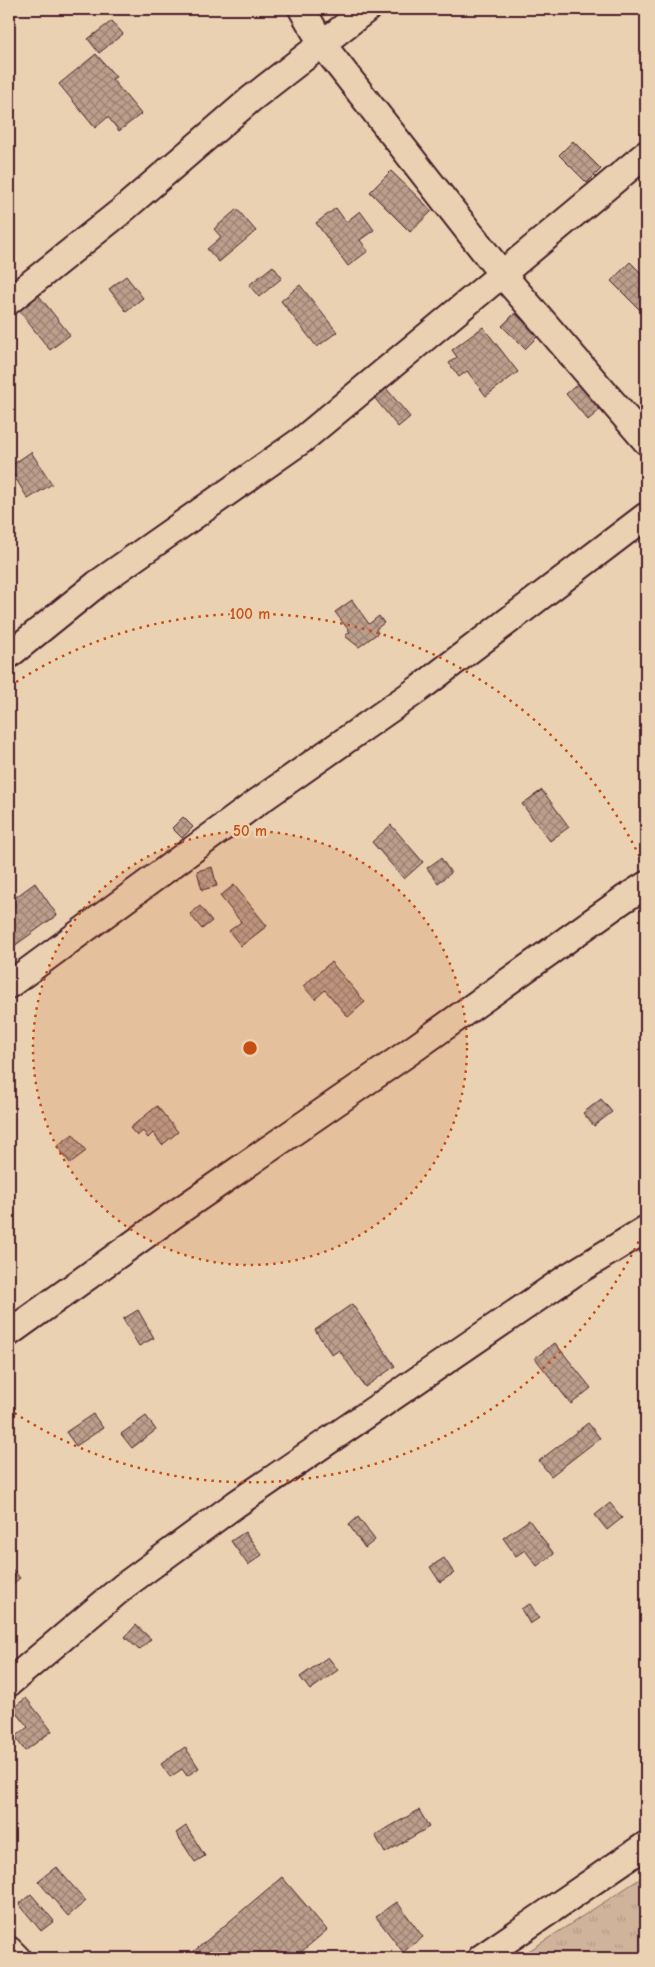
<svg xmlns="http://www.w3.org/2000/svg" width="655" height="1967" font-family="'Comic Neue',sans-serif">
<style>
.grass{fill:url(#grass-tufts);stroke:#8c6a63}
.building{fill:url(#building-cross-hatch);stroke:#4a1f2b}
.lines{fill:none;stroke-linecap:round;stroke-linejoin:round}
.street-casing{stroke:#4a1f2b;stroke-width:30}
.street{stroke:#e9d1b1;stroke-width:26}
.ring{fill:none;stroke:#c84d12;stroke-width:2.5;stroke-dasharray:2.5 5}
.centre{fill:#c84d12;stroke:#e9d1b1;stroke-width:2.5}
.ring-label{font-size:15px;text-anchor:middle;font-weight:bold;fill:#c84d12;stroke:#e9d1b1;stroke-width:5;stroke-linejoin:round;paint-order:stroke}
</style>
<defs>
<pattern id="grass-tufts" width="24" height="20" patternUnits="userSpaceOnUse" patternTransform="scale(1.25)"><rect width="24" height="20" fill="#cfb49b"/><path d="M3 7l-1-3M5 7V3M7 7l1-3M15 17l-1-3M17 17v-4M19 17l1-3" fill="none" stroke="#b39a86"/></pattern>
<pattern id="building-cross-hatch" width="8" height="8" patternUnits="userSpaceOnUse" patternTransform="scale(1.25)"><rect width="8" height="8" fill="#bc9f8c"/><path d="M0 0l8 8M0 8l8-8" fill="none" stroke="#9b8173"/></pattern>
</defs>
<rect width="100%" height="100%" fill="#e9d1b1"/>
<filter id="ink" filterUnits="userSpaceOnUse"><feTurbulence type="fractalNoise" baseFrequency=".02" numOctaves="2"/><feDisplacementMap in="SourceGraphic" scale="10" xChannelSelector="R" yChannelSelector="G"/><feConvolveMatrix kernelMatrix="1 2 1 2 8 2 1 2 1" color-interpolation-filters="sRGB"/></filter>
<g filter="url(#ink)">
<!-- grass -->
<path class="grass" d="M646,1875V1958H518Z"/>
<!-- building -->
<g class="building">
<path d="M112,21L123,34L99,53L88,39Z"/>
<path d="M96,54L116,77L112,79L141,114L119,131L108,117L95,128L59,84Z"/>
<path d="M573,141L601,169L587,183L559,155Z"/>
<path d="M391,171L432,211L410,232L370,192Z"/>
<path d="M336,208L346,222L360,211L374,230L360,240L368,251L348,266L316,223Z"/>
<path d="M237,209L256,231L219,262L207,249L221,237L214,229Z"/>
<path d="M630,262L646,278V316L611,281Z"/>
<path d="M273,266L282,278L259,297L249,285Z"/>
<path d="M126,276L143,298L126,311L109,289Z"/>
<path d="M300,285L337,332L317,347L281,301Z"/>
<path d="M36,292L70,335L50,350L16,307Z"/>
<path d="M515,313L538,336L525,349L502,326Z"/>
<path d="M483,327L518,372L486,396L467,371L459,377L449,363L457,357L452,350Z"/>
<path d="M580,382L602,408L588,420L566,394Z"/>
<path d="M385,387L410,417L398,427L373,396Z"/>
<path d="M31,452L52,484L28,499L9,467Z"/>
<path d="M352,600L369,624L379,616L384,623L376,629L378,633L359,647L345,636L350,632L335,612Z"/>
<path d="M542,790L569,827L550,841L522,804Z"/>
<path d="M183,817L193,827L182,838L172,828Z"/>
<path d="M391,825L423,862L404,879L372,842Z"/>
<path d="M441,858L451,873L438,883L427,868Z"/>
<path d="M212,867L217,886L202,890L197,871Z"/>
<path d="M35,883L57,915L10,949L9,902Z"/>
<path d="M234,885L267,926L241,946L229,931L241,922L220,896Z"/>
<path d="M200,906L212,921L202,929L190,914Z"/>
<path d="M331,962L365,1002L348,1017L325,990L315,999L303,986Z"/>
<path d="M601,1099L612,1112L594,1126L583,1113Z"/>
<path d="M157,1106L178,1132L162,1145L153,1133L148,1138L143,1131L137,1136L130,1128Z"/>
<path d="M73,1134L86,1151L70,1163L57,1146Z"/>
<path d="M352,1304L395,1366L365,1387L339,1350L332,1355L315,1330Z"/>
<path d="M138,1310L154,1338L139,1346L123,1319Z"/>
<path d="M555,1343L591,1388L571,1404L535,1358Z"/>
<path d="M93,1414L103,1428L76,1446L66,1432Z"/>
<path d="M146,1416L156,1430L132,1448L121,1434Z"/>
<path d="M588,1423L600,1438L551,1476L539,1461Z"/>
<path d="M610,1503L622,1518L607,1530L595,1515Z"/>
<path d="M358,1517L375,1540L365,1548L349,1525Z"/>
<path d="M529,1520L554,1554L537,1566L525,1550L516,1556L503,1538Z"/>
<path d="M245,1532L262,1555L248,1565L231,1541Z"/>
<path d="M444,1558L454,1573L440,1582L430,1567Z"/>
<path d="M9,1565L20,1578L9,1587Z"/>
<path d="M530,1604L539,1618L530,1624L521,1609Z"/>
<path d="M136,1625L151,1639L139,1650L125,1637Z"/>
<path d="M328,1657L338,1670L310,1690L300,1677Z"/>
<path d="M26,1698L52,1731L25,1751L15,1737L28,1727L13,1708Z"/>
<path d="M185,1747L199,1768L187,1776L182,1769L170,1777L161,1764Z"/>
<path d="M419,1810L429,1827L385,1853L375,1835Z"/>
<path d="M186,1826L205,1856L195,1862L176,1833Z"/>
<path d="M56,1867L86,1901L68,1916L38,1881Z"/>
<path d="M282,1877L327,1930L294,1958H186Z"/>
<path d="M31,1894L54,1921L41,1931L19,1904Z"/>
<path d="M397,1902L423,1937L403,1952L376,1917Z"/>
</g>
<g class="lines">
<!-- street casing -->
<g class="street-casing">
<g id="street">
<path d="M302,9L322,44L502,274L646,154"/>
<path d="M9,301L119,213L251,99L367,9"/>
<path d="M9,655L97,584L302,440L502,274L646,441"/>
<path d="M9,985L256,803L420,688L646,516"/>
<path d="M9,1333L179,1211L405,1055L624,899L646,885"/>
<path d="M9,1683L124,1586L236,1504L571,1275L646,1229"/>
<path d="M9,1950L17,1958"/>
<path d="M481,1958L646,1845"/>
</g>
</g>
<!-- street -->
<use href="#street" class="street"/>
</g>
</g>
<!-- distance rings -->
<circle cx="250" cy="1048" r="217" fill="#c84d12" fill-opacity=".12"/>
<g class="ring">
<circle cx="250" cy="1048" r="217"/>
<path d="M645 1228A434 434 0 0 1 10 1410M10 686A434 434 0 0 1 645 868"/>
</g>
<circle cx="250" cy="1048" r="8" class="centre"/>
<g class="ring-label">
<text x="250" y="619">100 m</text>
<text x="250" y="836">50 m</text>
</g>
<!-- margin -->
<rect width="655" height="1967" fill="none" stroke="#e9d1b1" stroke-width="30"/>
<rect x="15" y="15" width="625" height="1937" fill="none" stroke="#4a1f2b" stroke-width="2" filter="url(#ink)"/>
</svg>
